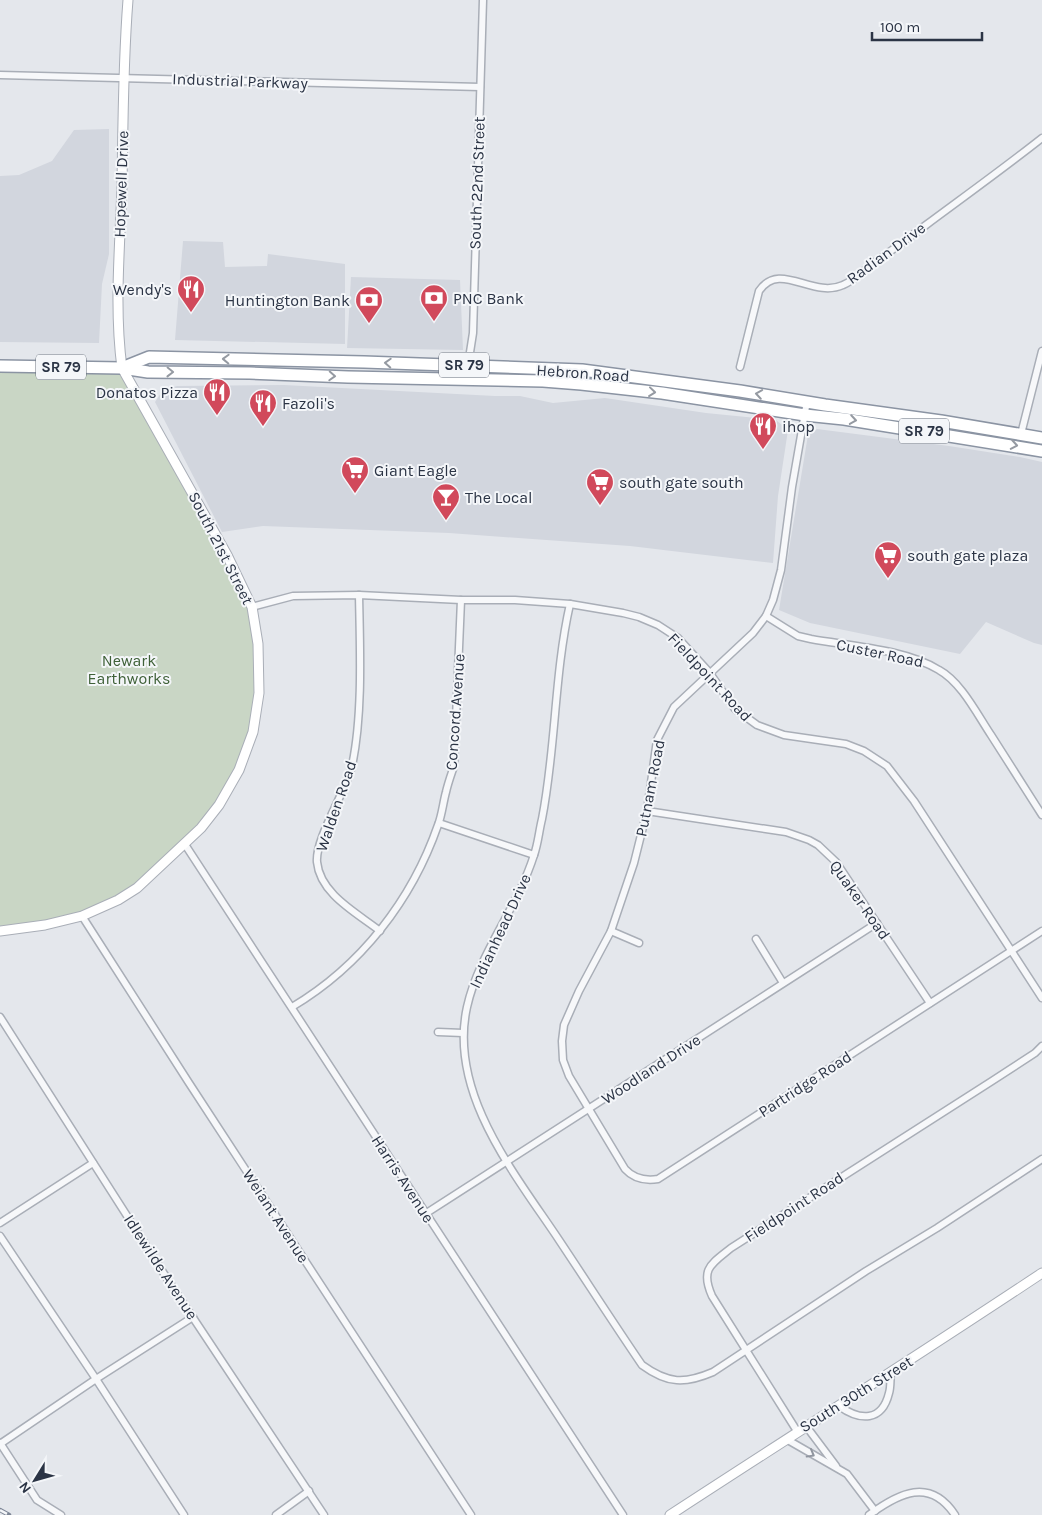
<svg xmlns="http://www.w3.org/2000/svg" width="1042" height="1515" font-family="Karla,sans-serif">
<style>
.built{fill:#d2d6de}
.green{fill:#c9d6c5}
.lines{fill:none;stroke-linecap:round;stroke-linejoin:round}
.street-casing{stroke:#a9aeb7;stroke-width:9}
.secondary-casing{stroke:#a9aeb7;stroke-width:11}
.highway-casing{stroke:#8b94a3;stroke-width:14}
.street{stroke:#f7f8fa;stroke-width:6}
.secondary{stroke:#fff;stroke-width:9}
.highway{stroke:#fff;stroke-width:11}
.rail-casing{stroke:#7d8696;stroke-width:4.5}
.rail{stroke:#f4f6f9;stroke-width:2.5;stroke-dasharray:8;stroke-linecap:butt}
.oneway{stroke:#959aa2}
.oneway2{stroke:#9196a0}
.labels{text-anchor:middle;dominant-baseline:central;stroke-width:4;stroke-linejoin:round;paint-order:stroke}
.shield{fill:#f4f6f9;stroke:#676e7b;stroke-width:1}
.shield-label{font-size:15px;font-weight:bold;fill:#2b3445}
.street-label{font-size:16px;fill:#2b3445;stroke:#f4f6f9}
.poi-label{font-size:16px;fill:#2b3445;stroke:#f4f6f9;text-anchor:start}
.park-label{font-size:16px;fill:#3f6138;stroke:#f4f6f9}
</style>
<rect width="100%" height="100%" fill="#e4e7ec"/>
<!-- built -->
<g class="built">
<path d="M109,129V254L102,284L99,343L0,342V176L19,175L52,161L74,130Z"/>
<path d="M183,241L223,242L225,267L267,266L268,254L345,264V344L175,340Z"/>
<path d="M351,277L460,280L463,350L347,348Z"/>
<path d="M284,385L495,396H520L553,403L605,398L706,413L776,420L788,430L778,496L773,563L630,546L449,533L263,526L222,532L155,402L163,390L177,386Z"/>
<path d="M817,429L949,446L1020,457L1042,462V645L1034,643L986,622L960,654L810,623L779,610L808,435Z"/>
</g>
<!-- green -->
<path class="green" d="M0,366L122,368L240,580L258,644L253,732L219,805L137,888L82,916L0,931Z"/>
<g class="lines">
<!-- street casing -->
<g class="street-casing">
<g id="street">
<path d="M0,75L480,87"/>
<path d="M468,365L473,333L483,0"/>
<path d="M740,367L759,291C780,260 812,299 843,285C853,281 862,272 871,265C890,252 908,238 926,225C965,196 1004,168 1042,138"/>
<path d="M807,401L792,487L781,570L773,600L766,616L753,633L674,707L657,740L647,811L634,863L611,931L579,991L564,1025L562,1041L563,1060L569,1076L625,1169C634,1179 645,1181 658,1179L1042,931"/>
<path d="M1021,434L1042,351"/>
<path d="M359,595C360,648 363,714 352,766C345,793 315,839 317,862C320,894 357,913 380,931"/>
<path d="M570,604C554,675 556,748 542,819C539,831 538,844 534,855C517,909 479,953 467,1007C448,1093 515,1174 559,1240C587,1282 614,1324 642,1365C668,1384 685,1384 713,1372L866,1271L937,1228L1042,1159"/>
<path d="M252,607L293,596L359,595L461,600H515L570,604L623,613L639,617L658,625L678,638L709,672L735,709L757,725L784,735L846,744L864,751L887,766L914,801L1042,998"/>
<path d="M766,616L798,636L811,639C850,646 905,649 939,670C961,682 977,714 991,735C1008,762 1025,788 1042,815"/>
<path d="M647,811L786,832L809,840L818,845L836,862L930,1003"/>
<path d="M439,823L534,855"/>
<path d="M184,843L623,1515"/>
<path d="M82,916L189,1083L471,1515"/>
<path d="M611,931L639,943"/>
<path d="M756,939L783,983"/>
<path d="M292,1007C361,966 412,900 438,825C442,815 443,803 446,792C448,783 451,775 454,766L461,600"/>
<path d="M0,1017L168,1280L324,1515"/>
<path d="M438,1032L463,1033"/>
<path d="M425,1214L877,923"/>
<path d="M0,1223L93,1163"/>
<path d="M0,1236L96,1379L184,1515"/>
<path d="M839,1406C860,1421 882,1422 889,1393C891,1387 890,1379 891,1373"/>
<path d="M806,1426L836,1466"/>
<path d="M797,1431L712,1296C700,1269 711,1264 731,1248L992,1081L1035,1053L1042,1046"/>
<path d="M786,1439L847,1474L875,1511"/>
<path d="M0,1443L37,1500L61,1515"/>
<path d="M0,1444L96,1379L193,1317"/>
<path d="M276,1515L309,1491"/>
<path d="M869,1515C899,1493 930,1477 955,1515"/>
</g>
</g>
<!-- secondary casing -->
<g class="secondary-casing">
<g id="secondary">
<path d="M0,931L45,925L82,916L118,900L137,888L201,828L219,805L239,770L253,732L259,693L258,644L252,607L227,555L122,368C114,308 120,247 122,186C123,124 123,62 128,0"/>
<path d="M670,1515C794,1434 919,1355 1042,1273"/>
</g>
</g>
<!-- highway casing -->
<g class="highway-casing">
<g id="highway">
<path d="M0,366L122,368L148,372L250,373L348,377L543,381L581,384L662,393L805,415L844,419L1042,451"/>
<path d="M124,367L149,357L364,362L582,370L740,391L825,405L941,421L1042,438"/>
</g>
</g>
<!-- street -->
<use href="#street" class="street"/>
<!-- secondary -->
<use href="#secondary" class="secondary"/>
<!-- highway -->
<use href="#highway" class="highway"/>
<!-- rail casing -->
<g class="rail-casing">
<path id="rail" d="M0,1510L9,1515"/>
</g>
<!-- rail -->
<use href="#rail" class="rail"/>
</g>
<!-- one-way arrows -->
<defs><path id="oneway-chevron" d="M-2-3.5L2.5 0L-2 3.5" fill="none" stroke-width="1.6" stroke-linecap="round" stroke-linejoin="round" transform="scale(1.25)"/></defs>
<g class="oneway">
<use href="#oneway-chevron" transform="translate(226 359) rotate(-178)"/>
<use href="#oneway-chevron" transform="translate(388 363) rotate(-177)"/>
<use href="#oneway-chevron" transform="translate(170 372) rotate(1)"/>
<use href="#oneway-chevron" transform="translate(332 376) rotate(3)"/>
<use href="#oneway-chevron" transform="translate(652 392) rotate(6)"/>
<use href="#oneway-chevron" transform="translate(759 394) rotate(-171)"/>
<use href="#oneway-chevron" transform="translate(853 420) rotate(9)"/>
<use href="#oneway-chevron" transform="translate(1014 445) rotate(10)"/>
</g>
<use class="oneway2" href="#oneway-chevron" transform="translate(811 1454) rotate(29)"/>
<!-- icons -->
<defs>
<g id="restaurant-pin" transform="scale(1.4375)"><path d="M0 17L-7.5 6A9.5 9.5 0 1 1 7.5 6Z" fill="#d1495b" stroke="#f4f6f9"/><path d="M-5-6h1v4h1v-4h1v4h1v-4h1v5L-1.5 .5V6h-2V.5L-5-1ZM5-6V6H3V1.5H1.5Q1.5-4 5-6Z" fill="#fff"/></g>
<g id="bank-pin" transform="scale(1.4375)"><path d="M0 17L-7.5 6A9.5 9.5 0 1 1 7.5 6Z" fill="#d1495b" stroke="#f4f6f9"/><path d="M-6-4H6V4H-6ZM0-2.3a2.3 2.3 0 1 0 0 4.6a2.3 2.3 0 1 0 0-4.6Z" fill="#fff"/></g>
<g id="supermarket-pin" transform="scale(1.4375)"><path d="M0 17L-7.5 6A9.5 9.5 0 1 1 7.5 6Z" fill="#d1495b" stroke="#f4f6f9"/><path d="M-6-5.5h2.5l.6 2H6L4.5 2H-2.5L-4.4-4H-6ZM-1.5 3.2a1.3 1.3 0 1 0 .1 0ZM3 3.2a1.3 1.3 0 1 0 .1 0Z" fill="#fff"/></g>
<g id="bar-pin" transform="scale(1.4375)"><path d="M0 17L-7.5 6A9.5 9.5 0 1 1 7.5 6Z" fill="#d1495b" stroke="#f4f6f9"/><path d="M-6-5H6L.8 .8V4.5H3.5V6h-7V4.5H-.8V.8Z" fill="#fff"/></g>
</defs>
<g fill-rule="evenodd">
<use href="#restaurant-pin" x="191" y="289"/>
<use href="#bank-pin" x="434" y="298"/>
<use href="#bank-pin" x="369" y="300"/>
<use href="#restaurant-pin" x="217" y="392"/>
<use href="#restaurant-pin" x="263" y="403"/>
<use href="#restaurant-pin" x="763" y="426"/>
<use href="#supermarket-pin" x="355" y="470"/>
<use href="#supermarket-pin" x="600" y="482"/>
<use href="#bar-pin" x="446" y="497"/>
<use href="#supermarket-pin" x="888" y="555"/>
</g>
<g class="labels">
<!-- shield labels -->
<g class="shield">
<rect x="439" y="352.5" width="50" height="25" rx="4"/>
<rect x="36" y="354.5" width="50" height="25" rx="4"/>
<rect x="899" y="418.5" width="50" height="25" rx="4"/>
</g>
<g class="shield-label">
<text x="464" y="365">SR 79</text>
<text x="61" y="367">SR 79</text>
<text x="924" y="431">SR 79</text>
</g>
<!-- street labels -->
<g class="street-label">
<text transform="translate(240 81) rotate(2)">Industrial Parkway</text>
<text transform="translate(477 183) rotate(-88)">South 22nd Street</text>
<text transform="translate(121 184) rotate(-88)">Hopewell Drive</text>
<text transform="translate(886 253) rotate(-36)">Radian Drive</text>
<text transform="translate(583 373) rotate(4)">Hebron Road</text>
<text transform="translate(221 548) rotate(63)">South 21st Street</text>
<text transform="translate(880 653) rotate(12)">Custer Road</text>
<text transform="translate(710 677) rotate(47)">Fieldpoint Road</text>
<text transform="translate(455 712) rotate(-86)">Concord Avenue</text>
<text transform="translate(650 788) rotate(-79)">Putnam Road</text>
<text transform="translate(336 806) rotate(-71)">Walden Road</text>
<text transform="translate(860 900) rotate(55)">Quaker Road</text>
<text transform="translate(500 931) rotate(-65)">Indianhead Drive</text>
<text transform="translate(651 1069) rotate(-33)">Woodland Drive</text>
<text transform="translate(805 1084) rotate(-33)">Partridge Road</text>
<text transform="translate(403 1179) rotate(57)">Harris Avenue</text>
<text transform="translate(794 1207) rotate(-33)">Fieldpoint Road</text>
<text transform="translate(276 1216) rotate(57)">Weiant Avenue</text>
<text transform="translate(161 1267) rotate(57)">Idlewilde Avenue</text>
<text transform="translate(856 1394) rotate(-32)">South 30th Street</text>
</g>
<!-- poi labels -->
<g class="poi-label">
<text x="172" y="289" text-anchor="end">Wendy's</text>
<text x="453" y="298">PNC Bank</text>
<text x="350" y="300" text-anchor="end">Huntington Bank</text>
<text x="198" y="392" text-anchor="end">Donatos Pizza</text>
<text x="282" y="403">Fazoli's</text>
<text x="782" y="426">ihop</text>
<text x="374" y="470">Giant Eagle</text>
<text x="619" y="482">south gate south</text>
<text x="465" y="497">The Local</text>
<text x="907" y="555">south gate plaza</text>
</g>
<!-- park labels -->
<g class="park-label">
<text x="129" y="660">Newark<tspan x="129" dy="18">Earthworks</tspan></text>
</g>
</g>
<!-- north arrow -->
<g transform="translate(35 1480) rotate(233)" stroke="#f4f6f9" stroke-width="4" paint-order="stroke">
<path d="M0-4L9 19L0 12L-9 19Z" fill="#2b3445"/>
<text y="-8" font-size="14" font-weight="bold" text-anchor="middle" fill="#2b3445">N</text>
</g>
<!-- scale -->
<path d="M872 32v8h110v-8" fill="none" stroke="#2b3445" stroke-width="2.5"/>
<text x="880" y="32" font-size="15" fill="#2b3445" stroke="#f4f6f9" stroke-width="4" paint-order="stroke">100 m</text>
</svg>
